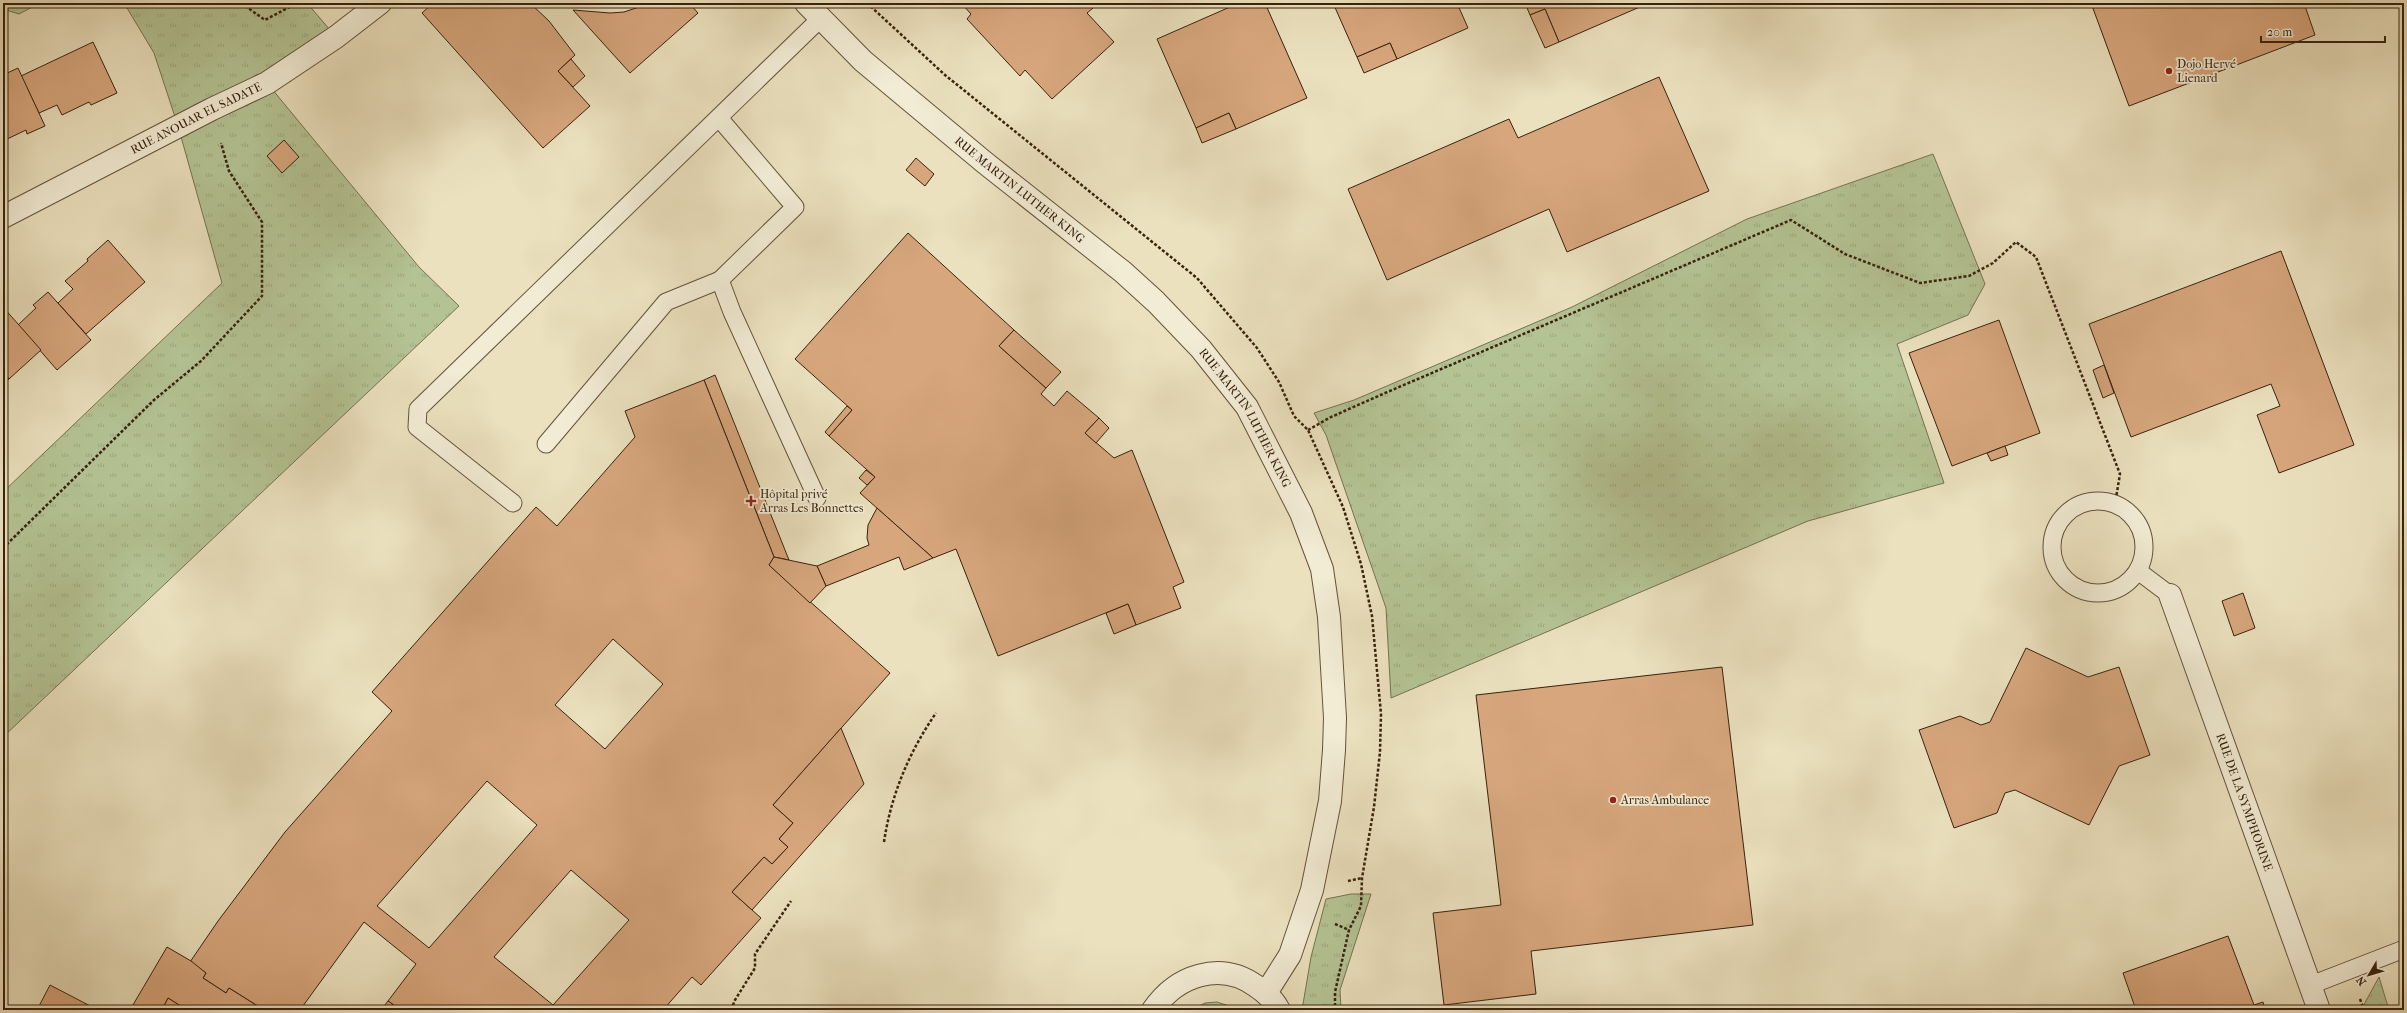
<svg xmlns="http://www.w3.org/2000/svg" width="2407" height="1013" font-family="'IM FELL French Canon',serif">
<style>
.grass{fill:url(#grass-tufts);stroke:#767250}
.building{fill:#d7a67d;stroke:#38220d;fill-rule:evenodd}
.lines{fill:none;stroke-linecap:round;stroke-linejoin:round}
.service-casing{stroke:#655239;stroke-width:19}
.minor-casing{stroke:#655239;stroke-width:24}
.path{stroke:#38220d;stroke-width:2.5;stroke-dasharray:3 2;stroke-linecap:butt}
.service{stroke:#f2ecd5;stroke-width:17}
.minor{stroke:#f2ecd5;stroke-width:22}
.poi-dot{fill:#8f2418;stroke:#f2ecd5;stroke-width:1.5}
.labels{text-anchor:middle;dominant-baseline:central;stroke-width:3.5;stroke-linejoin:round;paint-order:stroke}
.poi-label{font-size:12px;fill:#38220d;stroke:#f2ecd5;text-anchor:start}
.street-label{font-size:12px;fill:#38220d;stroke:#f2ecd5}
</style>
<defs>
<pattern id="grass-tufts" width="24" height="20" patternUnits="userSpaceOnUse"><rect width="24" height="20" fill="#b4c394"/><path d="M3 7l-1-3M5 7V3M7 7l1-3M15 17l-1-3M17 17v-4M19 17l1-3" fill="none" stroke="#9ca77e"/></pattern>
</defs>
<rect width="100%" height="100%" fill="#ebe1be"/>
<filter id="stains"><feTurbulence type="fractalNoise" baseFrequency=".005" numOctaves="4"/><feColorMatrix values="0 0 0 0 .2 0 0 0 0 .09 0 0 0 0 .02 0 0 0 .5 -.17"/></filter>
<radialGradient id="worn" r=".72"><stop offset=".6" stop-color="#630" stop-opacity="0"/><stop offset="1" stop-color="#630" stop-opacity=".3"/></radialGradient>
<!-- grass -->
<g class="grass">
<path d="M3,3H40L19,14L3,9Z"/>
<path d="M124,3H307L336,37L267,83L419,267L459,306L3,737V492L222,283L178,126L154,53Z"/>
<path d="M1933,154L1985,284L1968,315L1897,344L1944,483L1808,521L1391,698L1386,608L1326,435L1314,413L1354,400L1572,307L1747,219Z"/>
<path d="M1351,894H1371L1340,990L1341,1010H1302L1311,957L1326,899Z"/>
<path d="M2379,977L2389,1010H2361Z"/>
<path d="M1217,1002L1241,1010H1191L1205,1003Z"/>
</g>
<!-- building -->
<g class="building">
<path d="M433,3H497L500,6L504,3H530L549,21L575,55L558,71L590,106L543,148L422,13Z"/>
<path d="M651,3H689L698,13L630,73L573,10L610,13L624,12Z"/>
<path d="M961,3H1088L1093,8L1087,13L1114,42L1052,99L1025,70L1020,76L967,19L971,14Z"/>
<path d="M1239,3H1265L1307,98L1236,129L1229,113L1196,128L1157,39Z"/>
<path d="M1333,3H1457L1468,28L1397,59L1390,43L1357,57Z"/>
<path d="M1525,3H1649L1559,42L1545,9L1530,15Z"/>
<path d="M2091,3H2304L2315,35L2129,106Z"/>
<path d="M1545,9L1559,42L1545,48L1530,15Z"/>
<path d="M93,42L117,93L91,105L89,102L62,115L57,105L39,113L21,76Z"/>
<path d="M1390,43L1397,59L1364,73L1357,57Z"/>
<path d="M571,59L585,76L573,87L558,71Z"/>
<path d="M18,68L45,126L27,134L26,130L3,141V75Z"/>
<path d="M1659,77L1709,191L1567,252L1549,209L1387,280L1348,189L1509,119L1518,138Z"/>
<path d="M1229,113L1236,129L1202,143L1196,128Z"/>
<path d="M284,140L299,157L282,173L267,156Z"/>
<path d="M916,158L934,174L925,186L906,170Z"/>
<path d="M908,233L1014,330L999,346L1046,388L1041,394L1054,406L1067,391L1099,418L1085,433L1114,458L1132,450L1184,582L1173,587L1181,608L1136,625L1128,604L998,656L956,549L933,558L860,493L875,477L829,436L852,410L795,359Z"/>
<path d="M108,240L145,282L86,334L58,303L73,289L65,281L88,261L87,259Z"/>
<path d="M2281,251L2354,445L2279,473L2257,415L2280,406L2271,384L2131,437L2089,324Z"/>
<path d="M48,292L91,340L57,370L18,325L36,308L33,305Z"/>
<path d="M3,307L41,350L9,379L3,372Z"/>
<path d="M1999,320L2040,433L1952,466L1909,353Z"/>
<path d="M1014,330L1061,372L1046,388L999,346Z"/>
<path d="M2104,365L2114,393L2103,398L2093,370Z"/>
<path d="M3,372L9,379L3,384Z"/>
<path d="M715,375L789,560L774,557L704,380Z"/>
<path d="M704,380L774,557L769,565L890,673L773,805L793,823L779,839L788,847L772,864L764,857L732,892L761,918L701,985L692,977L663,1010H401L388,1001L416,964L364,922L300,1010H264L229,988L226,993L203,978L206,973L190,962L218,921L285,832L392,711L372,692L536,507L557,526L635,437L625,411ZM613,639L663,684L605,749L555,705ZM487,781L537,825L429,948L377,906ZM571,870L629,920L553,1005L494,957Z"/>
<path d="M847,406L852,410L829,436L825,432Z"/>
<path d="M1099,418L1109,428L1096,443L1085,433Z"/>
<path d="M2005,446L2008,455L1991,461L1987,453Z"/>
<path d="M866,470L875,477L867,485L859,478Z"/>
<path d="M877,508L933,558L904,570L899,557L826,586L817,566L869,545L867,538L868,525Z"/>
<path d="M774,557L817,566L826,586L810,603L769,565Z"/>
<path d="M2243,593L2255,628L2234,636L2222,601Z"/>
<path d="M1128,604L1136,625L1114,634L1106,613Z"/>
<path d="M2026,648L2088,677L2119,667L2150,755L2119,766L2089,825L2015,790L2005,793L1997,813L1954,828L1919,730L1960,716L1981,725L1990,722Z"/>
<path d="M1722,667L1753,925L1531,951L1536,994L1444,1005L1433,913L1501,905L1476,695Z"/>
<path d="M841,728L864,784L752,910L732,892L764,857L772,864L788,847L779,839L793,823L773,805Z"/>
<path d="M2228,936L2254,1005L2263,1002L2265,1010H2136L2123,973Z"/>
<path d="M167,947L191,961L206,973L203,978L226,993L229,988L264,1010H187L168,998L162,1010H130Z"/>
<path d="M50,985L98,1010H37Z"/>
<path d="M168,998L187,1010H162Z"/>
<path d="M388,1001L401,1010H381Z"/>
</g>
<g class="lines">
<!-- service casing -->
<g class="service-casing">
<g id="service">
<path d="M719,118L795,207L720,280L732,312L817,498"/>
<path d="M546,444L666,302L720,280"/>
<circle cx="2098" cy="547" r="46"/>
<path d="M513,503L417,427L418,409L821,18"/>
<path d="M2138,571L2170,595"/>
<path d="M2311,985L2404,949"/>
</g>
</g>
<!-- minor casing -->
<g class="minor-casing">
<g id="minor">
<path id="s1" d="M806,3L863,61L984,162L1123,272L1156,302L1201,349L1247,407L1301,513L1322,569L1329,617L1335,718L1334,750L1330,801L1312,890L1290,955L1266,993"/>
<path id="s2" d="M3,217L212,109L267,83L336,37L380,3"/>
<path id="s3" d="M2170,595L2319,1010"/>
<path d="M1153,1010C1176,976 1220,960 1256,986C1265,992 1274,1000 1279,1010"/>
</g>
</g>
<!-- path -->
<g class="path">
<path d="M241,3L265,20L297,3"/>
<path d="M867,3L945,75L1197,278L1257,348L1279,382L1294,416L1308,430L1343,507L1361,564L1372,616L1381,714L1380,752L1374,807L1362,878L1361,906L1349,930L1335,992V1010"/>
<path d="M1308,430L1331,417L1385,393L1791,220L1845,254L1920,283L1969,276L1993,263L2016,242L2036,257L2120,474L2115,504"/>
<path d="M3,548L154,400L201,361L262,296V222L229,171L221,143"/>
<path d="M884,842C891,795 909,752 936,713"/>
<path d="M1348,881L1362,878"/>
<path d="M1335,924L1349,930"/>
<path d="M2360,999L2364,1010"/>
<path d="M731,1010L735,1000L755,968V954L791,901"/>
<path d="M2276,1010L2282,1008"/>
</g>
<!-- service -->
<use href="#service" class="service"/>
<!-- minor -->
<use href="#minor" class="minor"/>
</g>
<!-- markers -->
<g class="poi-dot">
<circle cx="2169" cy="71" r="4"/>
<path d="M749 495h4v4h4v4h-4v4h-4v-4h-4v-4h4z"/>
<circle cx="1613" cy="800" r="4"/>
</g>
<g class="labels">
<!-- poi labels -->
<g class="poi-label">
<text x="2177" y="64">Dojo Hervé<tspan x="2177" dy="14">Lienard</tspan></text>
<text x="760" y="494">Hôpital privé<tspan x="760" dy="14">Arras Les Bonnettes</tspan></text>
<text x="1621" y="800">Arras Ambulance</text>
</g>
<!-- street labels -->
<g class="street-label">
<text stroke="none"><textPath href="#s2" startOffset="217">RUE ANOUAR EL SADATE</textPath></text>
<text stroke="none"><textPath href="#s1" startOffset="284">RUE MARTIN LUTHER KING</textPath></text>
<text stroke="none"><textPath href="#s1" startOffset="608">RUE MARTIN LUTHER KING</textPath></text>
<text stroke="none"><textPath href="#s3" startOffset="220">RUE DE LA SYMPHORINE</textPath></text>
</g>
</g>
<!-- margin -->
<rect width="2407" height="1013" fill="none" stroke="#ebe1be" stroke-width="16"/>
<rect x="4" y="4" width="2399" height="1005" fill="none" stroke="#38220d" stroke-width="2"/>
<rect x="8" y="8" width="2391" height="997" fill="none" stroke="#38220d"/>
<!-- north arrow -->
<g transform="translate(2369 975) rotate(232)" stroke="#f2ecd5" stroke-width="3" paint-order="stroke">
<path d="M0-3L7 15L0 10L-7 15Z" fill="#38220d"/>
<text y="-6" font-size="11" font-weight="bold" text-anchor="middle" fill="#38220d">N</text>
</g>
<!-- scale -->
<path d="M2261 36v6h124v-6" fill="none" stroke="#38220d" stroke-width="2"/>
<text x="2267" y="36" font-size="12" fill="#38220d" stroke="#f2ecd5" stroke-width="3" paint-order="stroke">20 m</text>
<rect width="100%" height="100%" filter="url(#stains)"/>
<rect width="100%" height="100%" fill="url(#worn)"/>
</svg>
